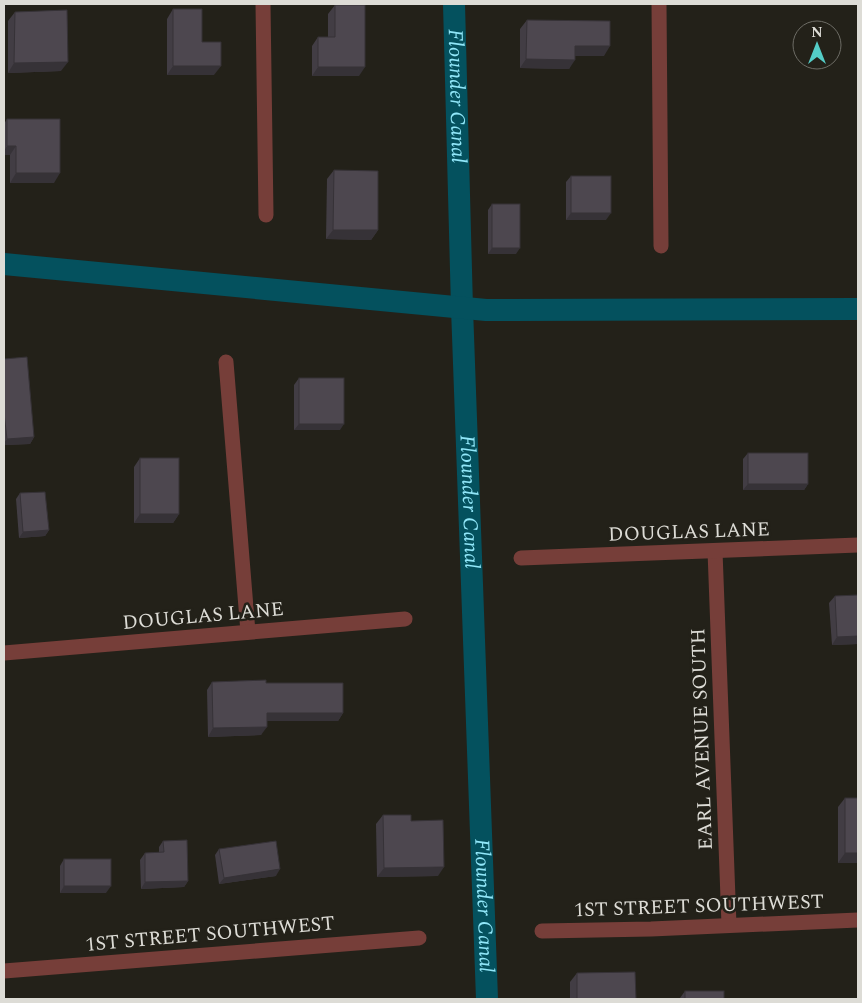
<svg xmlns="http://www.w3.org/2000/svg" width="862" height="1003" font-family="Spectral,serif">
<style>
.lines{fill:none;stroke-linecap:round;stroke-linejoin:round}
.canal{stroke:#04515e;stroke-width:22}
.minor{stroke:#763e39;stroke-width:15}
.wall{fill:#423d44}
.shaded-wall{fill:#363237}
.building{fill:#4d474f;stroke:#363237}
.labels{text-anchor:middle;dominant-baseline:central;stroke-width:5;stroke-linejoin:round;paint-order:stroke}
.street-label{font-size:20px;fill:#dddcd6;stroke:#232119}
.water-label{font-size:21px;font-style:italic;fill:#91e7f9;stroke:#232119}
</style>
<rect width="100%" height="100%" fill="#232119"/>
<g class="lines">
<!-- canal -->
<g class="canal">
<path id="s1" d="M454,4L462,308L487,999"/>
<path d="M4,264L486,310L858,309"/>
</g>
<!-- minor -->
<g class="minor">
<path d="M263,4L266,215"/>
<path d="M659,4L661,246"/>
<path d="M226,362L248,632"/>
<path d="M715,551L729,925"/>
<path d="M521,558L858,545"/>
<path d="M4,653L405,619"/>
<path d="M542,931L651,929L858,920"/>
<path d="M4,971L419,938"/>
</g>
</g>
<!-- wall -->
<g class="wall">
<path d="M335,5L359,76H312V46L318,37H328V14Z"/>
<path d="M173,9L202,42L214,75H167V19Z"/>
<path d="M15,12L61,71L8,73V21Z"/>
<path d="M527,20L604,56H575L569,69L520,68V29Z"/>
<path d="M7,119L54,183H10V155H4V124Z"/>
<path d="M334,170L378,230L371,240L326,239L327,179Z"/>
<path d="M571,176L606,220H566V182Z"/>
<path d="M492,204L516,254H488V210Z"/>
<path d="M4,359L34,437L30,444L4,445Z"/>
<path d="M299,378L340,430H294V385Z"/>
<path d="M748,453L808,484L804,490H743V459Z"/>
<path d="M140,458L179,514L173,523H134V467Z"/>
<path d="M20,493L49,530L45,536L19,538L16,499Z"/>
<path d="M835,596L858,644L832,645L829,603Z"/>
<path d="M212,682L266,683L343,713L338,721H267L261,735L208,737L207,690Z"/>
<path d="M845,798L858,863H838V807Z"/>
<path d="M383,815L411,821L438,876L377,877L376,824Z"/>
<path d="M163,841L188,881L184,887L141,889L140,860L145,853H159V847Z"/>
<path d="M219,849L276,876L219,884L215,855Z"/>
<path d="M64,859L106,893H60V866Z"/>
<path d="M577,973L636,999H570V982Z"/>
<path d="M685,991L724,999H680V998Z"/>
</g>
<!-- shaded-wall -->
<g class="shaded-wall">
<path d="M575,46H610L604,56H569Z"/>
<path d="M526,59L575,60L569,69L520,68Z"/>
<path d="M68,62L61,71L8,73L14,63Z"/>
<path d="M173,66H221L214,75H167Z"/>
<path d="M318,67H365L359,76H312Z"/>
<path d="M7,146H16L10,155H4V151Z"/>
<path d="M16,173H60L54,183H10Z"/>
<path d="M571,213H611L606,220H566Z"/>
<path d="M333,230H378L371,240L326,239Z"/>
<path d="M492,248H520L516,254H488Z"/>
<path d="M299,424H344L340,430H294Z"/>
<path d="M34,437L30,444L4,445V443L7,439Z"/>
<path d="M748,484H808L804,490H743Z"/>
<path d="M140,514H179L173,523H134Z"/>
<path d="M49,530L45,536L19,538L23,532Z"/>
<path d="M858,636V644L832,645L837,637Z"/>
<path d="M267,713H343L338,721H261Z"/>
<path d="M267,727L261,735L208,737L213,728Z"/>
<path d="M845,853H858V863H838Z"/>
<path d="M444,867L438,876L377,877L384,868Z"/>
<path d="M280,869L276,876L219,884L224,878Z"/>
<path d="M188,881L184,887L141,889L145,882Z"/>
<path d="M64,886H111L106,893H60Z"/>
</g>
<!-- building -->
<g class="building">
<path d="M335,5H365V67H318V37H335Z"/>
<path d="M173,9H202V42H221V66H173Z"/>
<path d="M67,10L68,62L14,63L15,12Z"/>
<path d="M527,20L610,21V46H575V60L526,59Z"/>
<path d="M7,119H60V173H16V146H7Z"/>
<path d="M334,170L378,171V230H333Z"/>
<rect x="571" y="176" width="40" height="37"/>
<rect x="492" y="204" width="28" height="44"/>
<path d="M27,357L34,437L7,439L4,413V359Z"/>
<rect x="299" y="378" width="45" height="46"/>
<rect x="748" y="453" width="60" height="31"/>
<rect x="140" y="458" width="39" height="56"/>
<path d="M45,492L49,530L23,532L20,493Z"/>
<path d="M858,595V636L837,637L835,596Z"/>
<path d="M266,680V683H343V713H267V727L213,728L212,682Z"/>
<rect x="845" y="798" width="13" height="55"/>
<path d="M383,815H411V821L443,820L444,867L384,868Z"/>
<path d="M187,840L188,881L145,882V853L164,852L163,841Z"/>
<path d="M276,841L280,869L224,878L219,849Z"/>
<rect x="64" y="859" width="47" height="27"/>
<path d="M635,972L636,999H577V973Z"/>
<rect x="685" y="991" width="39" height="8"/>
</g>
<g class="labels">
<!-- street labels -->
<g class="street-label">
<text transform="translate(689 532) rotate(-2)">DOUGLAS LANE</text>
<text transform="translate(203 616) rotate(-5)">DOUGLAS LANE</text>
<text transform="translate(702 739) rotate(-92)">EARL AVENUE SOUTH</text>
<text transform="translate(699 906) rotate(-2)">1ST STREET SOUTHWEST</text>
<text transform="translate(210 934) rotate(-5)">1ST STREET SOUTHWEST</text>
</g>
<!-- water labels -->
<g class="water-label">
<text stroke="none"><textPath href="#s1" startOffset="92">Flounder Canal</textPath></text>
<text stroke="none"><textPath href="#s1" startOffset="498">Flounder Canal</textPath></text>
<text stroke="none"><textPath href="#s1" startOffset="902">Flounder Canal</textPath></text>
</g>
</g>
<!-- border -->
<rect width="862" height="1003" fill="none" stroke="#dddcd6" stroke-width="10"/>
<!-- north arrow -->
<g transform="translate(817 45)"><circle r="24" fill="#232119" stroke="#6d6c65"/>
<path d="M0-4L9 19L0 12L-9 19Z" fill="#54cdc7"/>
<text y="-8" font-size="14" font-weight="bold" text-anchor="middle" fill="#dddcd6">N</text>
</g>
</svg>
